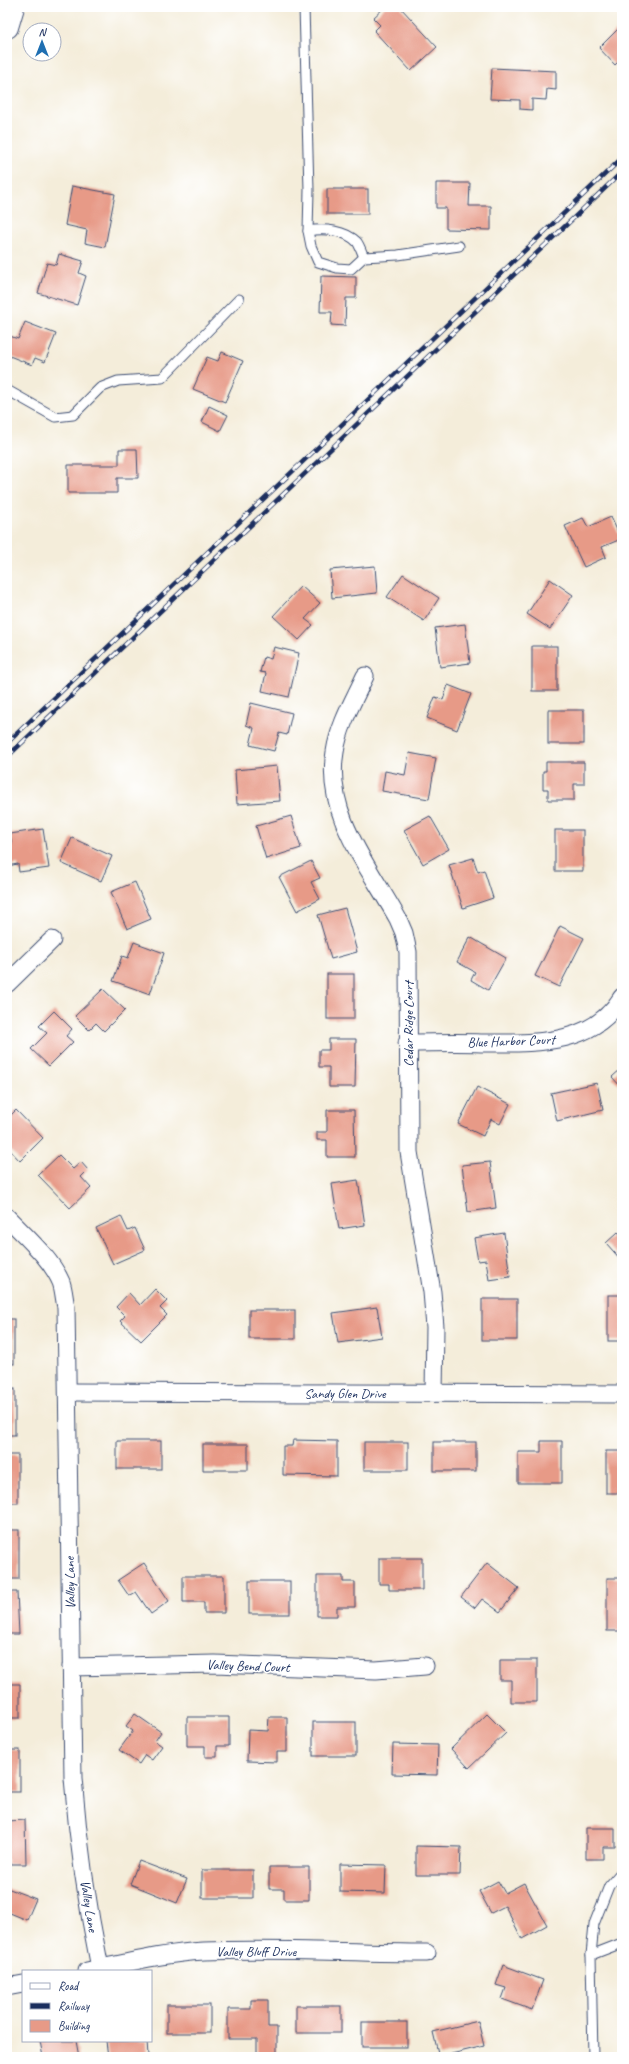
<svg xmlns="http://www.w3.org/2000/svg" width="629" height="2064" font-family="Caveat,sans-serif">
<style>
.building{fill:#e79a87}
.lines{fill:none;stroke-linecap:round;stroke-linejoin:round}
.lane-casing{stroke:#3c4c71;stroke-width:11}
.street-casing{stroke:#3c4c71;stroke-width:19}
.secondary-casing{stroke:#3c4c71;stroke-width:24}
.lane{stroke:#fff;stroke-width:9}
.street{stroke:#fff;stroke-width:17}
.secondary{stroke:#fff;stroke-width:22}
.rail-casing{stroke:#1b2f5e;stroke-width:4.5}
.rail{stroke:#fff;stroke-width:3;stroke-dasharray:9;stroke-linecap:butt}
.labels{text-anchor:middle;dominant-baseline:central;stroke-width:3;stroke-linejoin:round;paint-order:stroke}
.street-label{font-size:14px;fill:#1b2f5e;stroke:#fff}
</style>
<rect width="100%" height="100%" fill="#fff"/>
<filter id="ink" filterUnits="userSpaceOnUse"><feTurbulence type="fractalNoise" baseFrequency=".025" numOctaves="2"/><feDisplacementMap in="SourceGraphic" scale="8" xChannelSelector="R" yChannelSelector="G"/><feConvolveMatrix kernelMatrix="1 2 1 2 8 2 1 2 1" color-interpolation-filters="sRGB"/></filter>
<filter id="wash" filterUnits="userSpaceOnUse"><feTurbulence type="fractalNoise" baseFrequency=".012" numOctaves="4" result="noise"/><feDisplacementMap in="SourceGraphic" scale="16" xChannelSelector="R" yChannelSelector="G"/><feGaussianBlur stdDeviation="0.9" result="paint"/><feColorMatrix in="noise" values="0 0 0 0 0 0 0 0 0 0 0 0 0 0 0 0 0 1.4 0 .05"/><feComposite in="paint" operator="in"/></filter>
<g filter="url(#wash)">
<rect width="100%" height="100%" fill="#f4edda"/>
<g id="blocks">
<!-- building -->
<g class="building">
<path d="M385,7H400L437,47L411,71L374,31L380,25L373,18Z"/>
<path d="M622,25V58L615,65L599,48Z"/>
<path d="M492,68L556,71V90L547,89L546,100L532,99V110L520,109V100L490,99Z"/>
<path d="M436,183H470L469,206H491V230L446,229V208H436Z"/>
<path d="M72,186L115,194L105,247L85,243L87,230L65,225Z"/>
<rect x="327" y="189" width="41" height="25"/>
<path d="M59,254L83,261L79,273L86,276L77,305L38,293L47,263L56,265Z"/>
<path d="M321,276L356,277V298H346L345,326L331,325L332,312H320Z"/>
<path d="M25,322L56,334L45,362L35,358L32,365L7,355V335L18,339Z"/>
<path d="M222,352L243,361L225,402L193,389L207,357L218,361Z"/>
<path d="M209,406L228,415L220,431L202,422Z"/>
<path d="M119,449H137L138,478H117V493H68V465H119Z"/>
<path d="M611,517L621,539L602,547L606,557L584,567L565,526L583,518L588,527Z"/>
<path d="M375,566L377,593L332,598L330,570Z"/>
<path d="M403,574L439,598L424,621L387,597Z"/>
<path d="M550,579L573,595L550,629L527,614Z"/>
<path d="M301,586L320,603L305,619L313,625L299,640L273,616Z"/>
<path d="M465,624L470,663L440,667L435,628Z"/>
<rect x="532" y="646" width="25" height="45"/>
<path d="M274,647L299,653L289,697L262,691L266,673L260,672L264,657L271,659Z"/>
<path d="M448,685L471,694L457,730L427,718L435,697L443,700Z"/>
<path d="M251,703L292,713L287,735L279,733L274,751L250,745L254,728L246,725Z"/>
<rect x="548" y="710" width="36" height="34"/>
<path d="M409,753L436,758L429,799L382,791L385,771L405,775Z"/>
<path d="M546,762H584V784H574V800H548V789H543V771H546Z"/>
<path d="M277,766L280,801L237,804L235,770Z"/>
<path d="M291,816L301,848L266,859L256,826Z"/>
<path d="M430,816L449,849L423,864L404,830Z"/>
<path d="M43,829L49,868L19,872L18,864L7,866V844H12L10,834Z"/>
<rect x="555" y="830" width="28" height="41"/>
<path d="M72,838L112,856L101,881L61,863Z"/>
<path d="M473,858L478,872L484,870L493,898L463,908L449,865Z"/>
<path d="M311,861L320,878L311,882L320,899L297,911L279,877Z"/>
<path d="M135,882L151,919L127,929L111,892Z"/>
<path d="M345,908L357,952L331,959L318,915Z"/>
<path d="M560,926L584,938L559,987L535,976Z"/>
<path d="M470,937L506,958L488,990L471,980L475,972L457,962Z"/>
<path d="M134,942L164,953L150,994L113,981L122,956L128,958Z"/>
<rect x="327" y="974" width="27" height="45"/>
<path d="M103,989L125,1010L104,1031L96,1023L89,1030L75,1016Z"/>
<path d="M54,1011L72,1029L66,1036L73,1042L49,1066L31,1049L47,1033L39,1026Z"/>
<path d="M329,1039H356L355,1087H329V1067H319V1050H329Z"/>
<path d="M622,1068V1088L612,1077Z"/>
<path d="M597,1083L603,1110L557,1121L551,1093Z"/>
<path d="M477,1087L510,1104L500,1124L491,1119L483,1136L458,1124Z"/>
<path d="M16,1110L43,1138L20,1161L7,1147V1119Z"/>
<path d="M327,1110H354L355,1157H327V1140H317V1132H327Z"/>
<path d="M59,1155L73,1169L81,1162L88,1170L81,1177L91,1188L70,1208L38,1175Z"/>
<path d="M490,1162L496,1208L468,1212L462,1165Z"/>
<path d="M358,1180L365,1225L339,1229L332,1184Z"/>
<path d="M121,1216L128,1231L135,1228L145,1250L113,1264L96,1228Z"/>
<path d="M618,1232L622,1236V1261L606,1243Z"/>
<path d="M504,1233L510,1277L489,1280L486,1260L478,1261L474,1238Z"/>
<path d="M155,1289L167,1301L160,1308L167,1315L141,1341L120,1321L125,1316L116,1307L129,1293L140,1305Z"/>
<rect x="608" y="1295" width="14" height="46"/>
<rect x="482" y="1299" width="35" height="41"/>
<path d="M377,1307L382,1337L338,1343L333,1313Z"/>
<rect x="249" y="1310" width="46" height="29"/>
<rect x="7" y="1319" width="7" height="45"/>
<rect x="7" y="1389" width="8" height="46"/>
<path d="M293,1440L337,1441V1476L283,1475V1446H292Z"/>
<rect x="117" y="1441" width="44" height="28"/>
<path d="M541,1441H562V1483H518V1452H541Z"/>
<rect x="364" y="1442" width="44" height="28"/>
<rect x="434" y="1442" width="42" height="29"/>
<rect x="203" y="1444" width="45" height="26"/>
<rect x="606" y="1451" width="16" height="42"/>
<rect x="7" y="1455" width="11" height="48"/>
<rect x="7" y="1530" width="12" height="49"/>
<path d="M379,1558H422V1590H389V1584H379Z"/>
<path d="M144,1563L169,1601L151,1614L136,1592L129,1596L118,1580Z"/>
<path d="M487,1563L519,1588L500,1612L482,1599L475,1608L461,1597Z"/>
<path d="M183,1576H224V1613H204V1602H183Z"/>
<path d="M317,1576H343V1582H355V1607H337V1616H317Z"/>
<rect x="607" y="1578" width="15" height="53"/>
<rect x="249" y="1581" width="41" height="33"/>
<path d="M7,1592H17L19,1634H7Z"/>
<path d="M500,1660H537V1702H511V1680H500Z"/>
<path d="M7,1674H10V1684H20V1718H7Z"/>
<path d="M135,1714L161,1732L155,1741L162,1746L152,1760L145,1755L139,1764L119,1750L133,1731L126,1726Z"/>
<path d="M487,1714L506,1733L469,1768L451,1749Z"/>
<path d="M187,1717H229V1746H217V1757H205V1746H187Z"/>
<path d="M269,1717H287V1752H277V1762L247,1761L248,1730L268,1731Z"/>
<rect x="313" y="1722" width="43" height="34"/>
<path d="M393,1744L438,1745L437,1775L392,1774Z"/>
<rect x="7" y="1750" width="13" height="42"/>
<path d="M25,1820L26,1864H7V1821Z"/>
<path d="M586,1828H615V1847H603V1859H586Z"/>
<path d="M416,1846L461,1847L460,1875H416Z"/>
<path d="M139,1861L187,1879L177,1903L130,1884Z"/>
<path d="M340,1864L386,1865L385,1893L340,1892Z"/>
<path d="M269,1867H309V1900H284V1889H269Z"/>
<rect x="202" y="1870" width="51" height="28"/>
<path d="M498,1881L505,1893L524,1883L547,1925L522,1939L505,1906L491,1913L479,1891Z"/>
<path d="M7,1888L36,1899L27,1920L10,1913L7,1921Z"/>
<path d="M503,1965L543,1980L532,2010L502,1999L506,1988L496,1985Z"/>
<path d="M251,2000H268V2027H277V2056H257V2039H228V2009H251Z"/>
<rect x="167" y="2005" width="43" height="28"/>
<rect x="296" y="2006" width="45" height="27"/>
<path d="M478,2021L484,2046L439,2057L433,2032Z"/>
<rect x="362" y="2022" width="45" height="25"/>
<path d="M40,2041H76L79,2057H43Z"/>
<path d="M106,2041H147L148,2056L108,2057Z"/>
</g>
</g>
</g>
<g filter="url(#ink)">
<use href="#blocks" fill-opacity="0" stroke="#3c4c71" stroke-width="1"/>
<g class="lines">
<!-- lane casing -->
<g class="lane-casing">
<g id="lane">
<path d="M304,7L309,190L308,231C324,228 345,230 357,242C360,246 362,253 364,257L398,255L459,246"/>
<path d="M308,231L311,246L318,262L337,268L351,269L364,257"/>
<path d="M7,390L55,417L73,415L100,388L118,381L162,378L239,299"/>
<path d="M591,1955L622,1943"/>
<path d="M593,2057L591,1955L594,1924L609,1886L622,1871"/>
</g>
</g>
<!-- street casing -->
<g class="street-casing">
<g id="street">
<path d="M365,676C354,700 339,725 335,752C324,814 370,868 398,919L404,933L408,952L409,1152L432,1292L435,1327L434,1393"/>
<path d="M7,984L52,940"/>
<path d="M407,1043C432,1043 457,1042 481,1043C533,1043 592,1047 622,997"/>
<path d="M7,1217C25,1236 50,1257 61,1282C64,1290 64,1299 66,1307L73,1778C78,1842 87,1905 100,1968"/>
<path d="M69,1392L622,1394"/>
<path d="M71,1667L215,1664L376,1670L425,1666"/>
<path d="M87,1971C126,1963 165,1953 204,1951C278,1948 353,1953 427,1953"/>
<path d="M7,1987L23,1984"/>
</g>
</g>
<!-- secondary casing -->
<g class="secondary-casing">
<path id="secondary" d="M7,27L13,7"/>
</g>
<!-- lane -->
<use href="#lane" class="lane"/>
<!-- street -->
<use href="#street" class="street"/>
<!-- secondary -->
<use href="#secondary" class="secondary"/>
<!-- rail casing -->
<g class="rail-casing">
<g id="rail">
<path d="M7,743L622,158"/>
<path d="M7,757L622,172"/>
</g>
</g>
<!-- rail -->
<use href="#rail" class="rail"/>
</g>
</g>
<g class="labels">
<!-- street labels -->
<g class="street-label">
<text transform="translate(408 1024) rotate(-90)">Cedar Ridge Court</text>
<text transform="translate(511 1041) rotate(-2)">Blue Harbor Court</text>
<text x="345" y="1393">Sandy Glen Drive</text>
<text transform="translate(70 1583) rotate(-91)">Valley Lane</text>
<text transform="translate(248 1666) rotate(2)">Valley Bend Court</text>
<text transform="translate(89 1906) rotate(81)">Valley Lane</text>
<text x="256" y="1951">Valley Bluff Drive</text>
</g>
</g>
<!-- margin -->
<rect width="629" height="2064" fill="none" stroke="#fff" stroke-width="24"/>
<!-- legend -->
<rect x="22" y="1970" width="130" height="72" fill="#ffffff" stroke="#a4acbf"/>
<rect x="30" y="1983" width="20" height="6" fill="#ffffff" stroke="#a4acbf"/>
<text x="58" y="1990" font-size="12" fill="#1b2f5e">Road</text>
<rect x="30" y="2003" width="20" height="6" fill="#1b2f5e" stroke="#a4acbf"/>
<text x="58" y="2010" font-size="12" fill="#1b2f5e">Railway</text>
<rect x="30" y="2020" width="20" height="12" fill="#e79a87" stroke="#a4acbf"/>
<text x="58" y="2030" font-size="12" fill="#1b2f5e">Building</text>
<!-- north arrow -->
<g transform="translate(42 42)"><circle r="19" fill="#ffffff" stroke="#a4acbf"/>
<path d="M0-3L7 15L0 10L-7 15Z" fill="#1f6fb2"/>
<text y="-6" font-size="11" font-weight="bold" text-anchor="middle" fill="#1b2f5e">N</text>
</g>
</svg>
